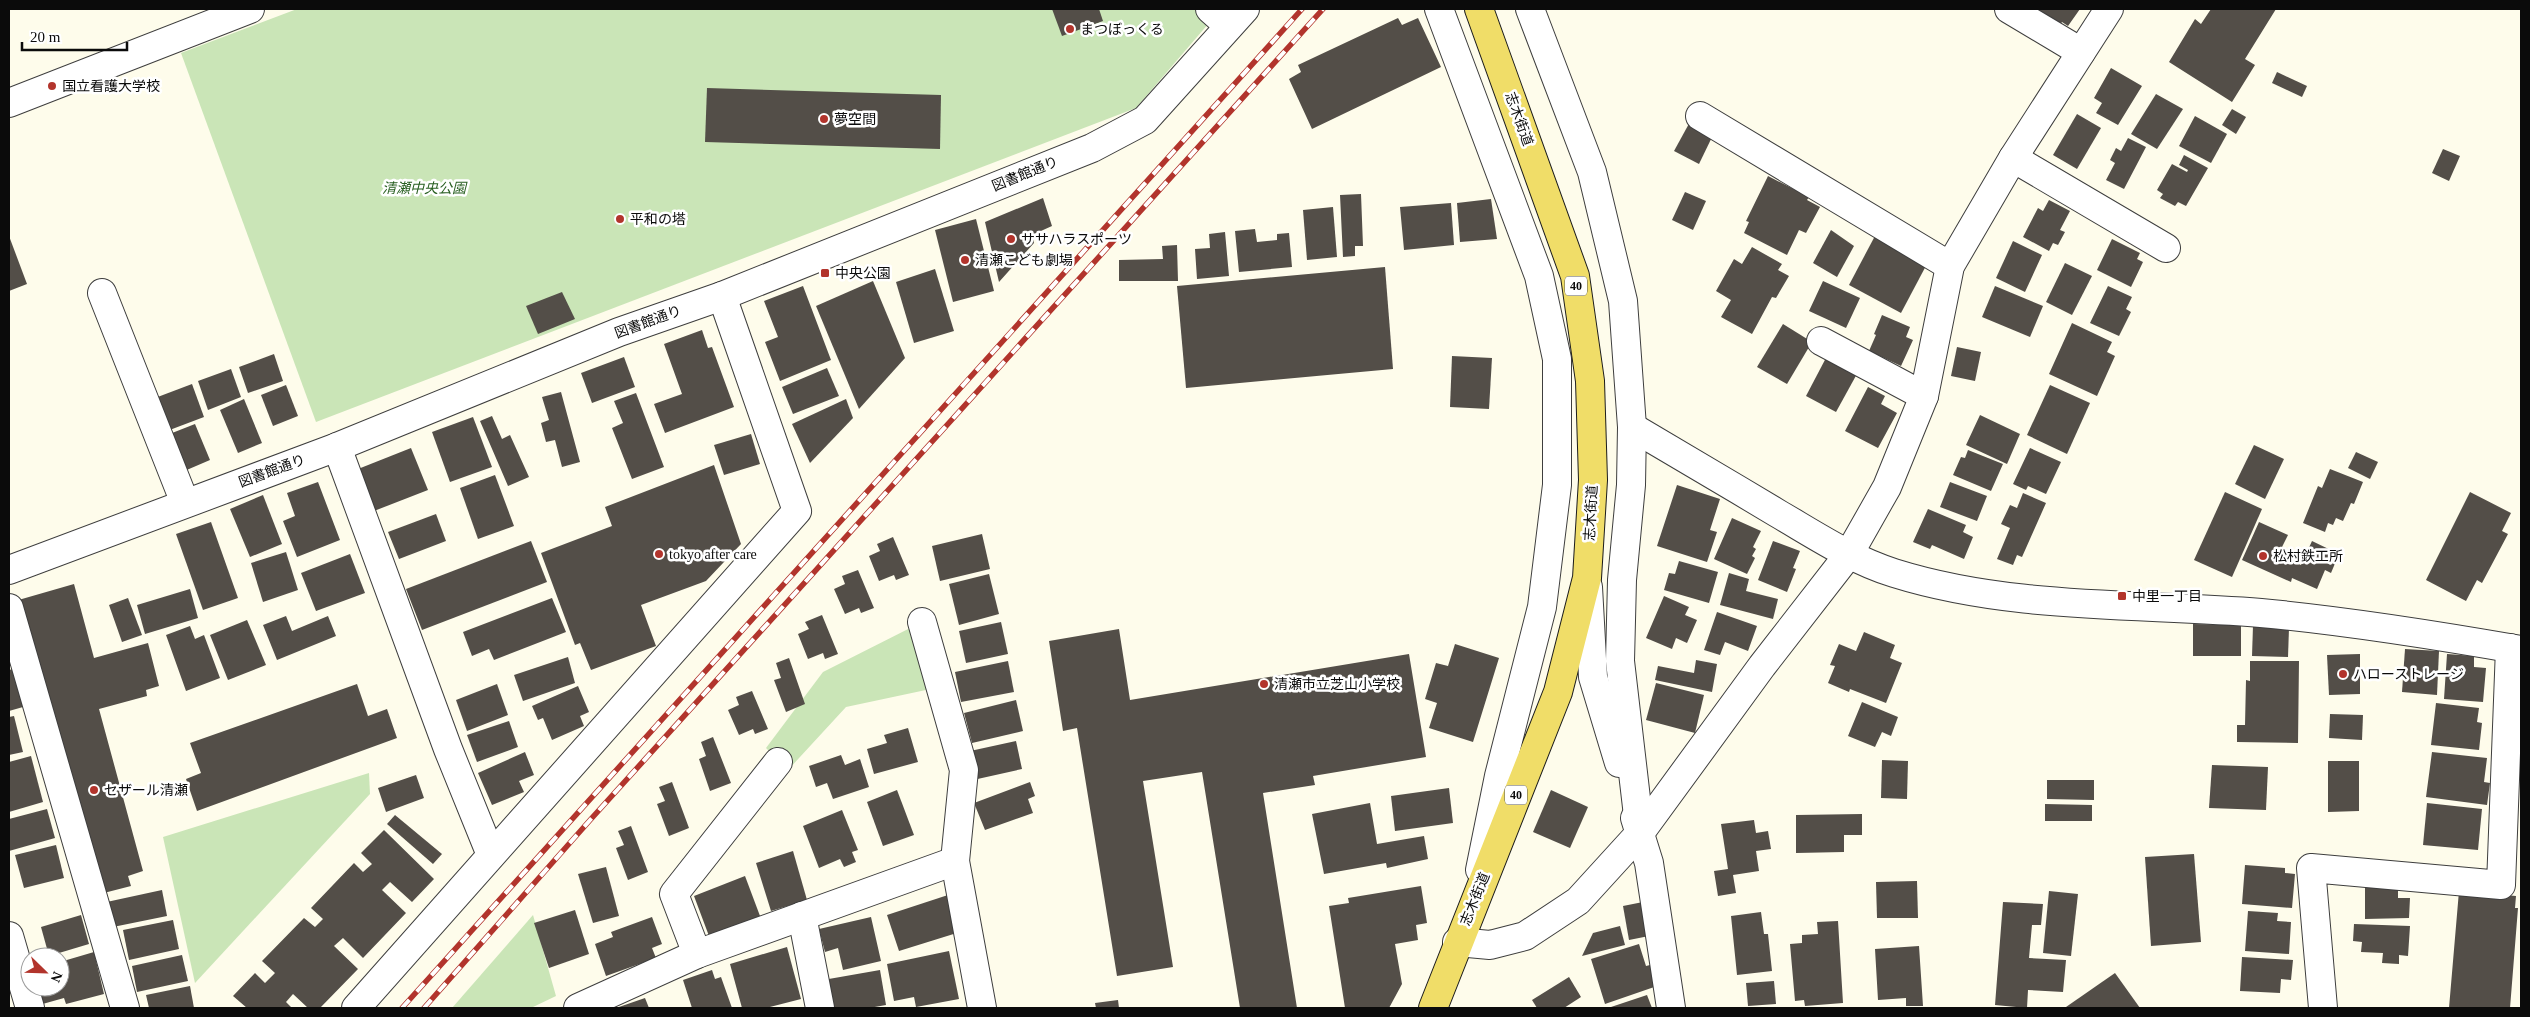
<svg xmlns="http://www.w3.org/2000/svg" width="2530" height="1017" font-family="'Times New Roman','Noto Sans JP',serif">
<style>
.green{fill:#cae5b7}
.building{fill:#534e48}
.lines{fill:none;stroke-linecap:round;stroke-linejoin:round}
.minor-casing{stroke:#3e3e3e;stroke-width:30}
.major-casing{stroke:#1c1c1c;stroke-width:30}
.minor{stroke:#fff;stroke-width:28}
.major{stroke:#f0dd68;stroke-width:28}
.rail-casing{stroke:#b2342c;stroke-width:5.5}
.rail{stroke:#fff;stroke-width:4;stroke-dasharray:11;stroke-linecap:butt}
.poi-dot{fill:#b2342c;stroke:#fff;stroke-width:2}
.labels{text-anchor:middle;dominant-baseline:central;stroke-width:5;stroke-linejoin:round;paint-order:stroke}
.shield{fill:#fff;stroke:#545454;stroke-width:1}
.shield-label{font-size:12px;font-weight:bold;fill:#0b0b0b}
.poi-label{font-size:14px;fill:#0b0b0b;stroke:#fff;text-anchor:start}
.street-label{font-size:14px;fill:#0b0b0b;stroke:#fff}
.park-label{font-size:14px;font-style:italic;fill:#275e20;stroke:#fff}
</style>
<rect width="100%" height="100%" fill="#fefceb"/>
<!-- green -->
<g class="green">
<path d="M297,9H1221L1136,108L316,422L181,53Z"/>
<path d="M922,622L940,687L846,707L788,770L766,748L823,672Z"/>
<path d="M369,773L370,794L195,983L163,837Z"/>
<path d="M533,915L556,996L531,1008H452Z"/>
</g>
<!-- building -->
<g class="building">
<path d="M1052,9H1099L1103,21L1062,36Z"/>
<path d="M2038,9H2080L2068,26L2062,22L2059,26L2036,12Z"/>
<path d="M2211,9H2276L2245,59L2255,65L2232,102L2169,62L2195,19L2201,24Z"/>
<path d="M1398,18L1402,25L1418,18L1441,67L1312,129L1289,79L1301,72L1298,65Z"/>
<path d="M2111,68L2142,86L2118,125L2096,113L2102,103L2094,98Z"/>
<path d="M2277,72L2307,86L2302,97L2272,83Z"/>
<path d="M707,88L941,95L940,149L705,142Z"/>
<path d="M2156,94L2183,109L2157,149L2131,134Z"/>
<path d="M2232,109L2246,117L2236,134L2222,125Z"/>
<path d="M2077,114L2101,128L2077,169L2053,155Z"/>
<path d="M2195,116L2227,134L2211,163L2179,146Z"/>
<path d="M1691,120L1714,133L1699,164L1674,151Z"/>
<path d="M2128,138L2146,147L2124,189L2106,180L2115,163L2110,160L2116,148L2121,151Z"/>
<path d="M2443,149L2460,156L2449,181L2432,173Z"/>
<path d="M2184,155L2208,168L2186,206L2178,202L2175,206L2160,198L2163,194L2157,190L2172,164L2187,172L2188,170L2179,165Z"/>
<path d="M1768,176L1809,197L1807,200L1820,207L1806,233L1799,230L1787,255L1744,233L1749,222L1746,221Z"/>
<path d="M1685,192L1706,201L1693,230L1672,220Z"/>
<path d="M1361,194L1363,246H1355V256L1343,257L1340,195Z"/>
<path d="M1043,198L1052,226L1032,235L1034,243L999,282L985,222Z"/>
<path d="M1491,199L1497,239L1460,242L1457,203Z"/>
<path d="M2049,200L2070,211L2060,230L2065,232L2058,245L2053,243L2049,251L2023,237L2038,208L2043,211Z"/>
<path d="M1451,203L1454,245L1404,250L1400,207Z"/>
<path d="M1333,207L1337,257L1307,260L1303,210Z"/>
<path d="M976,219L994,291L953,302L935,230Z"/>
<path d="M1255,229L1257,242L1277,240V234L1289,233L1292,267L1239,272L1235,231Z"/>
<path d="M1831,230L1854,246L1837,277L1813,263Z"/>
<path d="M1225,232L1229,276L1197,279L1195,249L1210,248L1209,234Z"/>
<path d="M1876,234L1928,262L1901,313L1849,285Z"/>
<path d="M9,236L27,284L9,291Z"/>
<path d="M2112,239L2140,253L2137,259L2143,262L2131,287L2097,270Z"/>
<path d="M2013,241L2042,255L2025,292L1996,278Z"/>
<path d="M1177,245L1178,281H1119V260L1163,259L1162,246Z"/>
<path d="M1752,247L1782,264L1778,270L1789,276L1776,298L1772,297L1752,334L1721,317L1731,300L1716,291L1734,259L1742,264Z"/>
<path d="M2065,263L2092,276L2072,315L2046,302Z"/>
<path d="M1385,267L1393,369L1186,388L1177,286Z"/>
<path d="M935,269L954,331L914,343L896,282Z"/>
<path d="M873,281L905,358L859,409L816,306Z"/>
<path d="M1823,281L1860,298L1846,328L1809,311Z"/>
<path d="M803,286L831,360L780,381L765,342L778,337L764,301Z"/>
<path d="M1995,286L2043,306L2030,337L1982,317Z"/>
<path d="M2108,286L2132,297L2126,309L2131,312L2119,336L2090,323Z"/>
<path d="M562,292L575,319L538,334L526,306Z"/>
<path d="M1882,315L1910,327L1906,337L1913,340L1901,366L1869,351L1876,335L1874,334Z"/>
<path d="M2072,323L2112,342L2107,352L2115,356L2097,396L2049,374Z"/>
<path d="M1783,324L1812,342L1787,384L1757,367Z"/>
<path d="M702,330L708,348L712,347L734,407L665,433L654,404L682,394L664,344Z"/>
<path d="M1957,347L1981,352L1975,381L1951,376Z"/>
<path d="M274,354L283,381L248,393L239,367Z"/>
<path d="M1452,356L1492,358L1489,409L1450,407Z"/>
<path d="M1827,356L1858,372L1836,412L1806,396Z"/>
<path d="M624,357L635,387L592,403L581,373Z"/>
<path d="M827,368L839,396L793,414L782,387Z"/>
<path d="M231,369L241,397L208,410L198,381Z"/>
<path d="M192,384L204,417L167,431L155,398Z"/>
<path d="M286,385L298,416L273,426L261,395Z"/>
<path d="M2050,385L2090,403L2067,454L2027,435Z"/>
<path d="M1868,387L1885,396L1881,404L1897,413L1878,448L1845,431Z"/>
<path d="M561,392L580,462L562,467L555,440L546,442L541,423L549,420L542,397Z"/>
<path d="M636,393L664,467L632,479L612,428L623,423L614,401Z"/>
<path d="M244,399L262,443L238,453L220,410Z"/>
<path d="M846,399L853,418L810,463L792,424Z"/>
<path d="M1980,415L2020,434L2007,464L1966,445Z"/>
<path d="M492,416L502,439L510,435L529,477L508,486L480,421Z"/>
<path d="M473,417L492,467L450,482L432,432Z"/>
<path d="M195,424L210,460L182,472L167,435Z"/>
<path d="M751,434L760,464L724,475L714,445Z"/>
<path d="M2254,445L2284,459L2265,499L2235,484Z"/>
<path d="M411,448L428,490L374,511L358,469Z"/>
<path d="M2030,448L2061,462L2046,494L2028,486L2026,490L2013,484Z"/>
<path d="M1968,450L2003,464L1991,491L1953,475L1961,457L1965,458Z"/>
<path d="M2356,452L2378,462L2370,479L2348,468Z"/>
<path d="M714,465L741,544L706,581L641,605L656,646L591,670L580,643L575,645L541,553L612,526L605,507Z"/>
<path d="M2330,469L2363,482L2354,504L2351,503L2343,521L2336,518L2333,525L2328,523L2325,532L2303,523L2318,486L2322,488Z"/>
<path d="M495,475L514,526L478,539L460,488Z"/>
<path d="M318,482L340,540L297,557L283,521L295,516L287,493Z"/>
<path d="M1950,482L1987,496L1977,521L1940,507Z"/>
<path d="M1677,485L1720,499L1710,530L1717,532L1707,562L1657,546Z"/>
<path d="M2225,492L2262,509L2232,577L2194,560Z"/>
<path d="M2470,492L2511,513L2502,531L2508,534L2482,583L2477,580L2466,601L2426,580Z"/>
<path d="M2023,493L2046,503L2022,557L2017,555L2013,565L1997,559L2010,528L2001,524L2010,505L2017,508Z"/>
<path d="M263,495L282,544L250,557L230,509Z"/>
<path d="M1928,509L1966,525L1963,532L1973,537L1964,559L1932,545L1930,549L1913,542Z"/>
<path d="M436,514L446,541L399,559L388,532Z"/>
<path d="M1732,518L1761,531L1753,547L1756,549L1752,556L1755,558L1747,574L1714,559Z"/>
<path d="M211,522L238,598L203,610L176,534Z"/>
<path d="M2259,522L2288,535L2278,555L2301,565L2312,541L2339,554L2331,573L2325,570L2317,589L2292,578L2291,582L2242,560Z"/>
<path d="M982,534L990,569L940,581L932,546Z"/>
<path d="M893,537L909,575L896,580L894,575L879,581L869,556L880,551L877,544Z"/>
<path d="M531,541L547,582L422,630L406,589Z"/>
<path d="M1773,541L1800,551L1793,568L1796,569L1787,592L1758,580Z"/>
<path d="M286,552L298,590L263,602L251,563Z"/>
<path d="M350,554L365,593L316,611L301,573Z"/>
<path d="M1679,561L1718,572L1709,603L1664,590L1669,573L1675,574Z"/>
<path d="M858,570L874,608L861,613L859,608L845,614L834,589L845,584L842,576Z"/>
<path d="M1729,573L1749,579L1746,591L1778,599L1773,619L1720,605Z"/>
<path d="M989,574L999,614L959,625L949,584Z"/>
<path d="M74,584L94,658L148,643L159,686L146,690L147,696L99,709L143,871L128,876L131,886L96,895L15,601Z"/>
<path d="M190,589L198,618L145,634L137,605Z"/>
<path d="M1664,596L1689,607L1685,615L1697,620L1687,643L1676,638L1672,649L1646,638Z"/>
<path d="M128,598L142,635L122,642L109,605Z"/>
<path d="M552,598L566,632L494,660L489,649L472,656L463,632Z"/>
<path d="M1717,612L1757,626L1748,651L1725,642L1720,655L1704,650Z"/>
<path d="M822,615L838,654L825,659L823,653L808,659L798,634L809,629L805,622Z"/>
<path d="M286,616L292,631L328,616L336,636L277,660L263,625Z"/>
<path d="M247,620L266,665L228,680L210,635Z"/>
<path d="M1001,622L1008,654L966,663L959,631Z"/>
<path d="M2193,624L2241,625V656H2193Z"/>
<path d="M190,626L195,639L204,635L220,678L186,691L166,635Z"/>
<path d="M2253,626L2289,628L2288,657L2252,656Z"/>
<path d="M1119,629L1130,700L1409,654L1426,757L1313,776L1315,785L1263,793L1297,1008H1240L1202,772L1143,781L1173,967L1117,976L1077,728L1063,731L1049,641Z"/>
<path d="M1864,632L1895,645L1890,658L1902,663L1886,703L1850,689L1849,692L1828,683L1835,666L1830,665L1839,644L1856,651Z"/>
<path d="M1455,644L1499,658L1473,742L1429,728L1437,703L1425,699L1436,663L1448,666Z"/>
<path d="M2405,649L2439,651L2437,695L2402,692Z"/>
<path d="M2360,654V694L2329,695L2327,655Z"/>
<path d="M2447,654L2474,656V667L2486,668L2483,702L2444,699Z"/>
<path d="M568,657L575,683L523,701L514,675Z"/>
<path d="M789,658L805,704L786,712L774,680L781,678L776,663Z"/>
<path d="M1696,660L1717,664L1712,692L1655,680L1658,666L1694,673Z"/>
<path d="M1008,661L1014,692L961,702L955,672Z"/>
<path d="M2250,661H2299L2298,743L2237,742V725H2245L2246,680L2250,681Z"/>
<path d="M13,669L23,707L9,711V670Z"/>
<path d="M1656,683L1704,695L1695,733L1646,720Z"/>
<path d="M357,684L368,716L387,709L397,738L197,811L186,779L201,773L190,743Z"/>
<path d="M497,684L508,715L467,731L456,700Z"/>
<path d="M578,686L589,712L580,716L584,726L552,740L543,718L538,720L532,706Z"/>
<path d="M752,691L768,729L755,734L753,729L739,735L728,710L739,705L736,697Z"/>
<path d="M1016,700L1023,731L972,743L964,713Z"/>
<path d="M1862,702L1898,717L1891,736L1882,732L1875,747L1848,736Z"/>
<path d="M2436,703L2479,708L2477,722L2482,723L2479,750L2431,745Z"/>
<path d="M2330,714L2363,715L2362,740L2329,738Z"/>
<path d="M14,716L23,752L9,755V717Z"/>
<path d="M509,721L518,747L477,762L467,735Z"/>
<path d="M908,728L918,762L874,774L867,749L887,743L884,735Z"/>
<path d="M713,737L731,783L710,791L699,759L706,756L701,742Z"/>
<path d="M1016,741L1022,769L973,780L961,753Z"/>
<path d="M525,752L534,775L519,781L524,792L492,805L478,773Z"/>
<path d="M2432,752L2487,758L2484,782L2490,783L2487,805L2426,797Z"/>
<path d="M841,755L845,765L860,759L869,787L833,799L827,783L816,787L809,766Z"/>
<path d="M31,756L43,802L9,812V762Z"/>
<path d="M1882,760L1908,761L1907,799L1881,798Z"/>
<path d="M2328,761H2359V811L2328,812Z"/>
<path d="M2212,765L2268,767L2266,810L2209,808Z"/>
<path d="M416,775L424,798L386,812L378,788Z"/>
<path d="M2047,780H2094V800L2047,799Z"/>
<path d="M672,782L689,828L669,836L657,804L665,801L659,787Z"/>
<path d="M1030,782L1035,796L1028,799L1033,813L985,830L974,803Z"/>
<path d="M1449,788L1453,823L1395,831L1391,796Z"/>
<path d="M897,790L914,835L883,846L867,802Z"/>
<path d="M1551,790L1588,807L1570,848L1533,832Z"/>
<path d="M1370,803L1377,844L1424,836L1428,859L1387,868L1386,863L1324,874L1312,814Z"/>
<path d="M2427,803L2482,809L2478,850L2423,845Z"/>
<path d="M2045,804L2092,805V821H2045Z"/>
<path d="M47,809L55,838L9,851V819Z"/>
<path d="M842,810L858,850L852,852L856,862L844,867L840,859L819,868L803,826Z"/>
<path d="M1862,814V835H1844V852L1796,853V815Z"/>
<path d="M395,815L442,854L433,864L387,824Z"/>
<path d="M1754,820L1756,833L1768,831L1771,849L1756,851L1759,871L1733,875L1736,893L1718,896L1714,871L1728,869L1721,824Z"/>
<path d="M631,826L648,872L628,880L616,848L624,845L618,831Z"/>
<path d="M384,830L434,879L412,902L390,882L382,890L406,913L363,958L343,938L334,946L358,969L320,1008H308L293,994L286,1002L292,1008H247L233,996L255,973L265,983L275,973L262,961L304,918L315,927L323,919L311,908L354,863L363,872L372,864L361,853Z"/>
<path d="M56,845L64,878L24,888L15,855Z"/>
<path d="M793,851L807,900L771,911L756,863Z"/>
<path d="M2194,854L2201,942L2151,946L2145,857Z"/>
<path d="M2245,865L2285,868V873L2295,874L2292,908L2242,904Z"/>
<path d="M606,867L619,916L593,923L578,874Z"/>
<path d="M745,876L760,916L709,936L694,896Z"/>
<path d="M2365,877H2398V898H2410L2409,918L2365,919Z"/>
<path d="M1917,881L1918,918H1877L1876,882Z"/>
<path d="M1421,886L1427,923L1416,925L1418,940L1395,944L1402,984L1389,1008H1345L1329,906L1349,903L1348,898Z"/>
<path d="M162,890L167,916L108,928L102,903Z"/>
<path d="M2049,891L2078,894L2071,956L2043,953Z"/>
<path d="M2459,891L2516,896L2515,908H2518L2510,1008H2449Z"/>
<path d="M948,895L960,932L899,951L887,915Z"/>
<path d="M1643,902L1649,936L1629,940L1623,906Z"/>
<path d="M2003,902L2043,904L2041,925H2032L2029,958L2066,960L2063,992L2028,990L2027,1008L1995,1005Z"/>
<path d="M575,910L589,954L549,968L534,923Z"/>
<path d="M2248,911L2278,913L2277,921L2291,922L2289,954L2245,951Z"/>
<path d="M1761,912L1764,934H1768L1772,971L1737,975L1731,916Z"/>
<path d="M81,915L89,944L49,956L41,927Z"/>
<path d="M652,917L662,944L652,948L656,958L606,976L595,944L613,937L611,932Z"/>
<path d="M871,917L881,961L843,970L838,948L825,952L819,929Z"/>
<path d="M173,920L179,949L129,960L123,930Z"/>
<path d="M1838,921L1843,1003L1805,1006L1804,1000L1795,1001L1790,944L1802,943V935L1818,934L1817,922Z"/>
<path d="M2354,924L2410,926L2408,956L2399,955V964L2382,963L2383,953L2361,952L2362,942L2353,941Z"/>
<path d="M1620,926L1625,945L1582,956L1593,933Z"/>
<path d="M1639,944L1646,966L1654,964L1660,985L1605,1004L1591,959Z"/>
<path d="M1919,946L1923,1006H1906V998L1878,1000L1875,949Z"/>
<path d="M787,947L801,999L766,1008H742L730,964Z"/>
<path d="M949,951L959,999L916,1007L914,997L894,1001L887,964Z"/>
<path d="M94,952L104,994L66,1004L64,998L39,1005L34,987H60V962Z"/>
<path d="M182,955L188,981L137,992L132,966Z"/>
<path d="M2242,957L2293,960L2291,980L2281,979L2280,993L2240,991Z"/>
<path d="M712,970L715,979L721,977L732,1008H692L683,980Z"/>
<path d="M880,970L886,1005L869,1008H828L823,980Z"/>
<path d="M2115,973L2140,1008H2068L2066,1007Z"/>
<path d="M1569,977L1581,997L1564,1008H1537L1532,1000Z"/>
<path d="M1774,981L1776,1004L1748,1006L1746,983Z"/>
<path d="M190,986L194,1008H149L146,995Z"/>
<path d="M1647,995L1652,1008H1608Z"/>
<path d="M645,998L649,1008H616Z"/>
<path d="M1118,1000L1119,1008H1096L1095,1003Z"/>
</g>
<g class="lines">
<!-- minor casing -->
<g class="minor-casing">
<g id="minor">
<path d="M1210,9L1229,26"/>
<path d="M1439,9L1539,276L1557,359V485L1542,607L1499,776L1480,870"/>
<path d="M1530,9L1592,172L1623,301L1632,427L1631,485L1622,580L1620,661L1640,833"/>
<path d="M2009,9L2081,52"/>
<path d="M9,103L250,9"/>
<path d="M1700,116L1950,266"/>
<path d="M2013,158L2166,248"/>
<path d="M102,293L185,503"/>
<path d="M1821,341L1924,396"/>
<path d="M1632,427C1681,456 1729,484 1777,513C1815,535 1852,560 1894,573C2012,610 2140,603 2261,613C2348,621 2435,635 2521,650"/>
<path d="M337,447L448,749L491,855"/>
<path d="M9,570L337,447L619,332L722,296L1092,148L1145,120L1245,9"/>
<path d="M1588,587L1593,677L1619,763"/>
<path d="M9,608L125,1008"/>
<path d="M922,622L964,770L955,861L982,1008"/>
<path d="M1635,818L1649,863L1671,1008"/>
<path d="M802,916L820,1008"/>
<path d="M9,936L30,1008"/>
<path d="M1457,942L1490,945L1525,936L1578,901L1640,833L1762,666L1849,554L1887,487L1924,396L1950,266L2013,158L2109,9"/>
<path d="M697,954L674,894L778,762"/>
<path d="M356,1008L797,511L722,296"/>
<path d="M578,1008L697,954L955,861"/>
<path d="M2323,1008L2311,868L2501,885L2510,648"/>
</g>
</g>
<!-- major casing -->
<g class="major-casing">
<path id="major" d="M1433,1008L1558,692L1587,578L1593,480L1590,381L1575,276L1479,9"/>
</g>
<!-- minor -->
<use href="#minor" class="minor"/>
<!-- major -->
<use href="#major" class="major"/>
<!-- rail casing -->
<g class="rail-casing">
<g id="rail">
<path d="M402,1008L1302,9"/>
<path d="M424,1008L591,819L1323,9"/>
</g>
</g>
<!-- rail -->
<use href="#rail" class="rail"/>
</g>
<!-- markers -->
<g class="poi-dot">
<circle cx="1070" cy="29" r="5"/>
<circle cx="52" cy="86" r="5"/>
<circle cx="824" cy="119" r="5"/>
<circle cx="620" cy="219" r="5"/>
<circle cx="1011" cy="239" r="5"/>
<circle cx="965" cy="260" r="5"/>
<rect x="820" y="268" width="10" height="10" rx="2.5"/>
<circle cx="659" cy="554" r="5"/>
<circle cx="2263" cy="556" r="5"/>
<rect x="2117" y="591" width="10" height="10" rx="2.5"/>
<circle cx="2343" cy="674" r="5"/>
<circle cx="1264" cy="684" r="5"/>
<circle cx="94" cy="790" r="5"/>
</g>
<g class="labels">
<!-- shield labels -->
<g class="shield">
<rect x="1565" y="276.5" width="22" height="19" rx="4"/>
<rect x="1505" y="785.5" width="22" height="19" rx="4"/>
</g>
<g class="shield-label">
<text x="1576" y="286">40</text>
<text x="1516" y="795">40</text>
</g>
<!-- poi labels -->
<g class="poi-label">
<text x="1080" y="29">まつぼっくる</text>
<text x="62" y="86">国立看護大学校</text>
<text x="834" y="119">夢空間</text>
<text x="630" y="219">平和の塔</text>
<text x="1021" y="239">ササハラスポーツ</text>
<text x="975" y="260">清瀬こども劇場</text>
<text x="835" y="273">中央公園</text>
<text x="669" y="554">tokyo after care</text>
<text x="2273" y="556">松村鉄工所</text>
<text x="2132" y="596">中里一丁目</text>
<text x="2353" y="674">ハローストレージ</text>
<text x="1274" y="684">清瀬市立芝山小学校</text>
<text x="104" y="790">セザール清瀬</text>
</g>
<!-- street labels -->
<g class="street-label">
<text transform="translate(1519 119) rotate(70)">志木街道</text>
<text transform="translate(1025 174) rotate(-22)">図書館通り</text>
<text transform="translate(648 322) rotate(-20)">図書館通り</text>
<text transform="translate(272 471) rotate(-20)">図書館通り</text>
<text transform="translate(1591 513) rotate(-87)">志木街道</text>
<text transform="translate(1475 899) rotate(-68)">志木街道</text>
</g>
<!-- park labels -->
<g class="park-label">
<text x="424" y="188">清瀬中央公園</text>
</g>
</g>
<!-- border -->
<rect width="2530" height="1017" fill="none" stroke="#0b0b0b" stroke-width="20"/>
<!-- north arrow -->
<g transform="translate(45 972) rotate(113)"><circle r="24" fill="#ffffff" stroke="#9d9d9d"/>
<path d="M0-4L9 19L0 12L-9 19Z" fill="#b2342c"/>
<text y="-8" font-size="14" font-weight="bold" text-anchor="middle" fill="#0b0b0b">N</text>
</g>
<!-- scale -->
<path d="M22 42v8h105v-8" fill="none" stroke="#0b0b0b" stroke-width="2.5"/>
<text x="30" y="42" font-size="15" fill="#0b0b0b" stroke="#ffffff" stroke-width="4" paint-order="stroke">20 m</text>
</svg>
